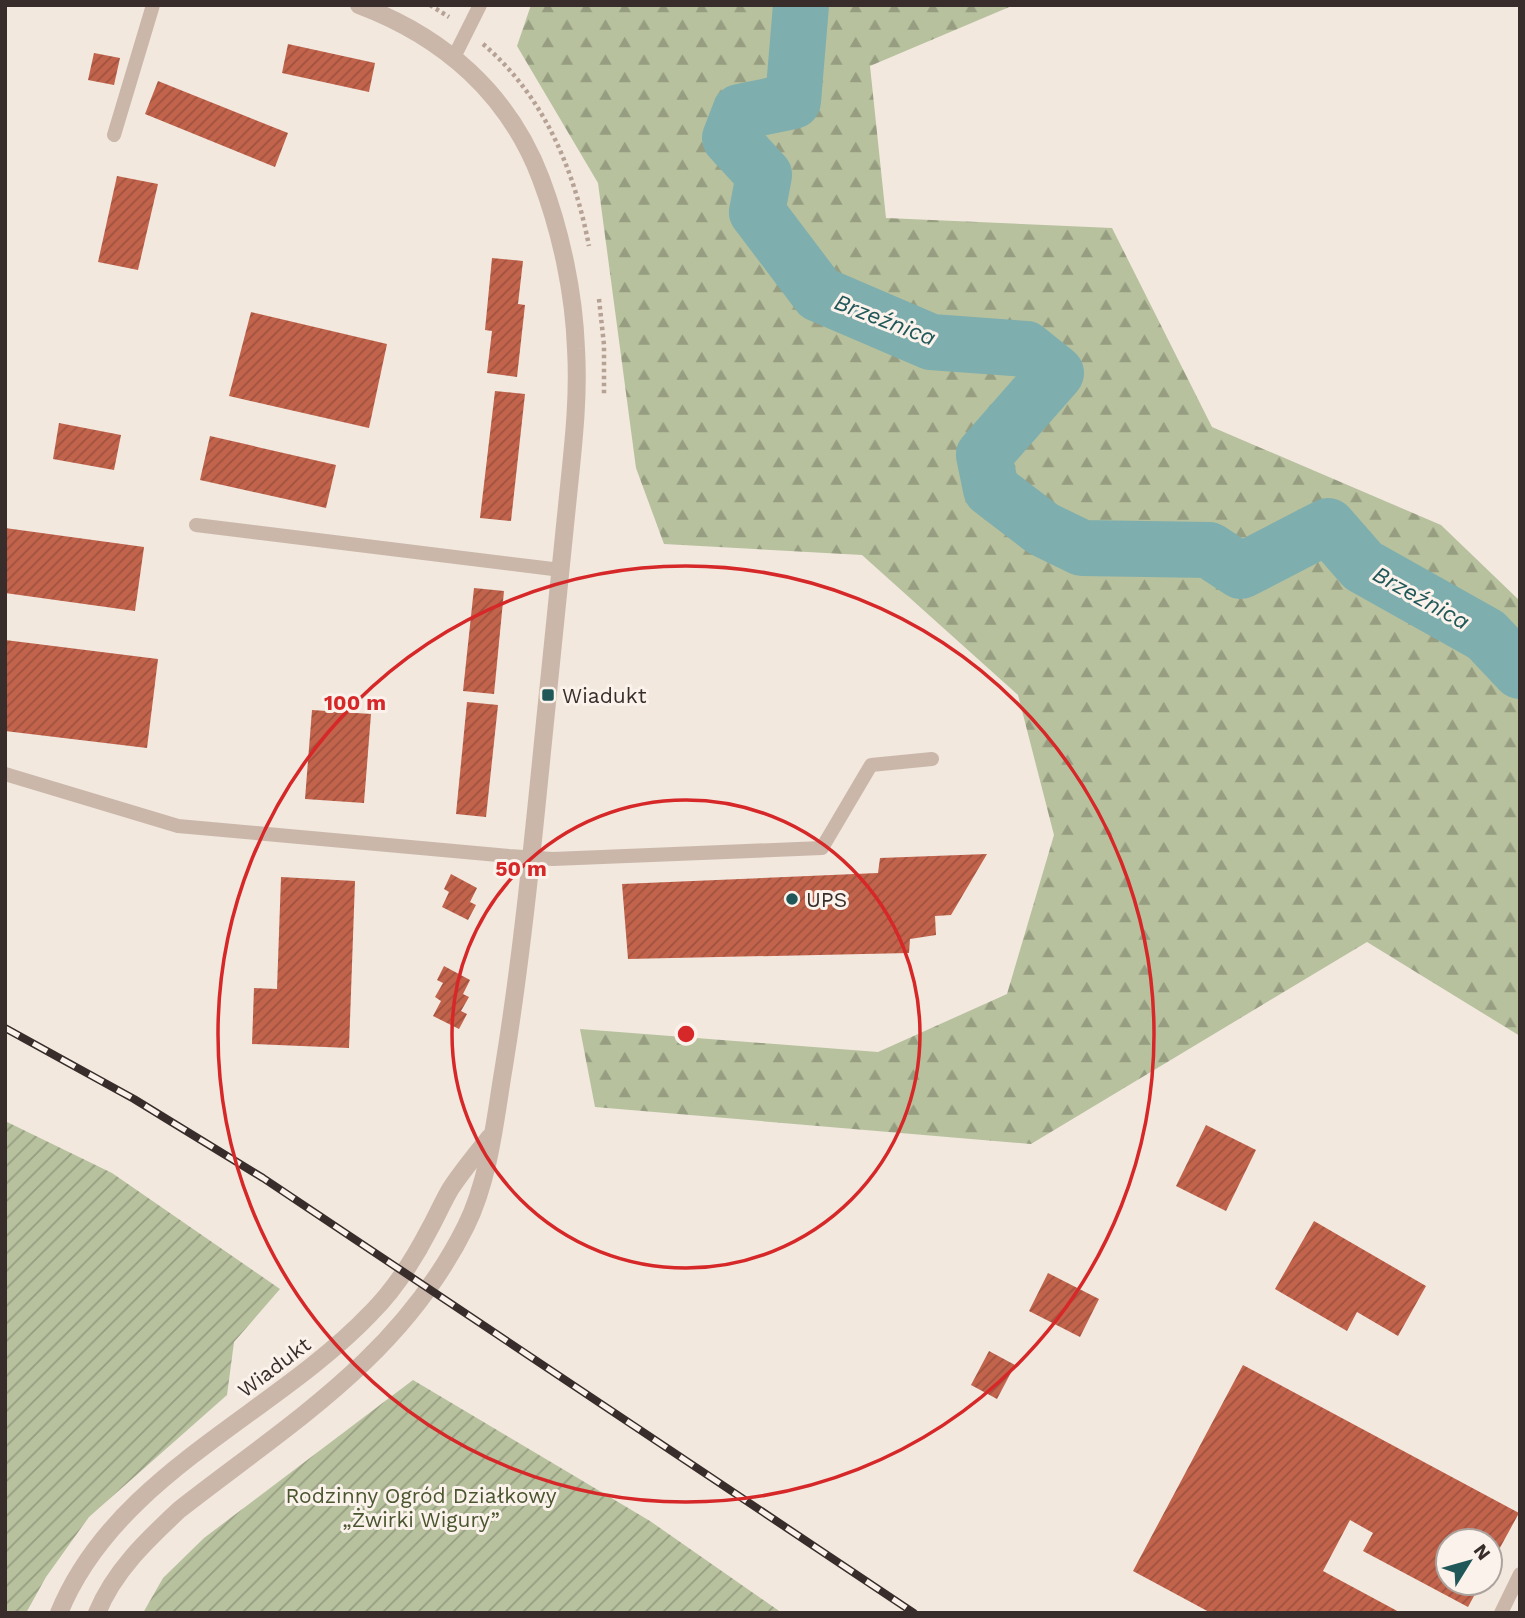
<svg xmlns="http://www.w3.org/2000/svg" width="1525" height="1618" font-family="'Work Sans',sans-serif">
<style>
.forest{fill:url(#forest-firs)}
.garden{fill:url(#garden-furrows)}
.lines{fill:none;stroke-linecap:round;stroke-linejoin:round}
.river{stroke:#7eaeae;stroke-width:56}
.building{fill:url(#building-hatch)}
.path{stroke:#b6a195;stroke-width:4.5;stroke-dasharray:3.5 3.5;stroke-linecap:butt}
.lane{stroke:#cab7aa;stroke-width:14}
.street{stroke:#cab7aa;stroke-width:18}
.rail-casing{stroke:#382d2a;stroke-width:8}
.rail{stroke:#faf2eb;stroke-width:5;stroke-dasharray:16;stroke-linecap:butt}
.ring{fill:none;stroke:#d62828;stroke-width:3.5}
.poi-dot{fill:#205758;stroke:#faf2eb;stroke-width:2.5}
.labels{text-anchor:middle;dominant-baseline:central;stroke-width:6;stroke-linejoin:round;paint-order:stroke}
.poi-label{font-size:21px;fill:#382d2a;stroke:#faf2eb;text-anchor:start}
.street-label{font-size:21px;fill:#382d2a;stroke:#faf2eb}
.park-label{font-size:21px;fill:#49552e;stroke:#faf2eb}
.water-label{font-size:23px;font-style:italic;fill:#205758;stroke:#faf2eb}
.centre{fill:#d62828;stroke:#faf2eb;stroke-width:3.5}
.ring-label{font-size:21px;text-anchor:middle;font-weight:bold;fill:#d62828;stroke:#faf2eb;stroke-width:6;stroke-linejoin:round;paint-order:stroke}
</style>
<defs>
<pattern id="forest-firs" width="22" height="20" patternUnits="userSpaceOnUse" patternTransform="scale(1.75)"><rect width="22" height="20" fill="#b7c19e"/><path d="M5 1l3.5 6h-7zM16 11l3.5 6h-7z" fill="#969d81"/></pattern>
<pattern id="garden-furrows" width="10" height="10" patternUnits="userSpaceOnUse" patternTransform="scale(1.75)"><rect width="10" height="10" fill="#b7c19e"/><path d="M-1 1l2-2M0 10L10 0M9 11l2-2" fill="none" stroke="#969d81"/></pattern>
<pattern id="building-hatch" width="6" height="6" patternUnits="userSpaceOnUse" patternTransform="scale(1.75)"><rect width="6" height="6" fill="#c2634c"/><path d="M-1 1l2-2M0 6l6-6M5 7l2-2" fill="none" stroke="#9f523f"/></pattern>
</defs>
<rect width="100%" height="100%" fill="#f2e8de"/>
<!-- forest -->
<path class="forest" d="M531,5H1014L870,66L886,218L1112,228L1212,427L1441,525L1520,601V1036L1367,942L1031,1144L595,1107L580,1029L878,1052L1007,994L1054,835L1018,695L862,555L664,544L636,468L598,183L517,46Z"/>
<!-- garden -->
<g class="garden">
<path d="M5,1121L112,1173L280,1289L234,1342L227,1395L89,1517L46,1577L26,1613H5Z"/>
<path d="M413,1380L650,1521L782,1613H143L163,1578L204,1538Z"/>
</g>
<g class="lines">
<!-- river -->
<path class="river" d="M801,5L793,101L740,112L730,138L764,175L757,212L819,294L931,342L1026,349L1056,373L984,455L991,489L1043,529L1082,548L1209,550L1241,571L1328,526L1363,566L1486,635L1520,671"/>
</g>
<!-- building -->
<g class="building">
<path d="M288,44L375,63L369,92L282,73Z"/>
<path d="M94,53L120,58L114,85L88,80Z"/>
<path d="M158,81L288,133L275,167L145,114Z"/>
<path d="M117,176L158,184L138,270L98,262Z"/>
<path d="M492,258L523,261L518,304L525,305L517,377L487,373L492,331L485,330Z"/>
<path d="M251,312L387,344L369,428L229,396Z"/>
<path d="M495,391L525,394L511,521L480,518Z"/>
<path d="M59,423L121,435L114,470L53,459Z"/>
<path d="M210,436L336,465L326,508L200,480Z"/>
<path d="M5,528L144,547L135,611L5,593Z"/>
<path d="M474,588L504,591L494,694L463,691Z"/>
<path d="M5,640L158,659L147,748L5,731Z"/>
<path d="M467,702L498,705L486,817L456,814Z"/>
<path d="M312,710L371,714L364,803L305,799Z"/>
<path d="M987,854L951,915L935,916L936,935L910,939L909,953L628,959L622,884L878,873L880,858Z"/>
<path d="M451,874L477,888L470,902L476,905L468,920L442,907L449,892L444,889Z"/>
<path d="M281,877L355,881L349,1048L252,1044L254,988L277,989Z"/>
<path d="M444,966L470,980L463,994L469,997L461,1011L467,1014L459,1029L433,1016L441,1001L435,997L443,983L437,980Z"/>
<path d="M1206,1125L1256,1150L1226,1211L1176,1186Z"/>
<path d="M1314,1221L1426,1286L1398,1336L1357,1312L1347,1331L1275,1289Z"/>
<path d="M1048,1273L1099,1299L1080,1337L1029,1311Z"/>
<path d="M989,1351L1015,1365L997,1399L971,1385Z"/>
<path d="M1243,1365L1519,1513L1490,1566V1541H1448V1583H1481L1468,1607L1363,1551L1373,1533L1350,1520L1323,1571L1401,1613H1211L1133,1571Z"/>
</g>
<g class="lines">
<!-- path -->
<g class="path">
<path d="M430,5L449,17"/>
<path d="M483,44C544,96 574,169 589,246"/>
<path d="M599,299L604,345V395"/>
</g>
<!-- lane -->
<g class="lane">
<path d="M454,57L480,5"/>
<path d="M114,135L153,5"/>
<path d="M196,525L561,570"/>
<path d="M5,774L178,826L509,856L553,859L822,848L871,765L932,759"/>
<path d="M1501,1613L1520,1574"/>
</g>
<!-- street -->
<g class="street">
<path d="M59,1613C115,1475 274,1415 371,1313C394,1290 414,1259 429,1230C437,1216 443,1201 451,1188C463,1170 477,1153 490,1137"/>
<path d="M97,1613C114,1571 147,1540 179,1510C290,1423 401,1357 466,1226C490,1177 495,1119 504,1066C523,949 534,831 546,712C554,640 561,568 568,496C573,447 579,398 576,349C574,293 561,232 541,179C509,94 444,37 359,5"/>
</g>
<!-- rail casing -->
<g class="rail-casing">
<path id="rail" d="M5,1028L134,1099L263,1178L914,1613"/>
</g>
<!-- rail -->
<use href="#rail" class="rail"/>
</g>
<!-- distance rings -->
<g class="ring">
<circle cx="686" cy="1034" r="234"/>
<circle cx="686" cy="1034" r="468"/>
</g>
<!-- markers -->
<g class="poi-dot">
<rect x="541" y="688" width="14" height="14" rx="3.5"/>
<circle cx="792" cy="899" r="7"/>
</g>
<g class="labels">
<!-- poi labels -->
<g class="poi-label">
<text x="562" y="695">Wiadukt</text>
<text x="806" y="899">UPS</text>
</g>
<!-- street labels -->
<g class="street-label">
<text transform="translate(274 1367) rotate(-37)">Wiadukt</text>
</g>
<!-- park labels -->
<g class="park-label">
<text x="421" y="1495">Rodzinny Ogród Działkowy<tspan x="421" dy="24">„Żwirki Wigury”</tspan></text>
</g>
<!-- water labels -->
<g class="water-label">
<text transform="translate(885 320) rotate(21)">Brzeźnica</text>
<text transform="translate(1421 598) rotate(29)">Brzeźnica</text>
</g>
</g>
<circle cx="686" cy="1034" r="10" class="centre"/>
<g class="ring-label">
<text x="355" y="710">100 m</text>
<text x="521" y="876">50 m</text>
</g>
<!-- border -->
<rect width="1525" height="1618" fill="none" stroke="#382d2a" stroke-width="14"/>
<!-- north arrow -->
<g transform="translate(1469 1562) rotate(53)"><circle r="33" fill="#faf2eb" stroke="#aca39e" stroke-width="2"/>
<path d="M0-5L12 26L0 18L-12 26Z" fill="#205758"/>
<text y="-10" font-size="19" font-weight="bold" text-anchor="middle" fill="#382d2a">N</text>
</g>
</svg>
